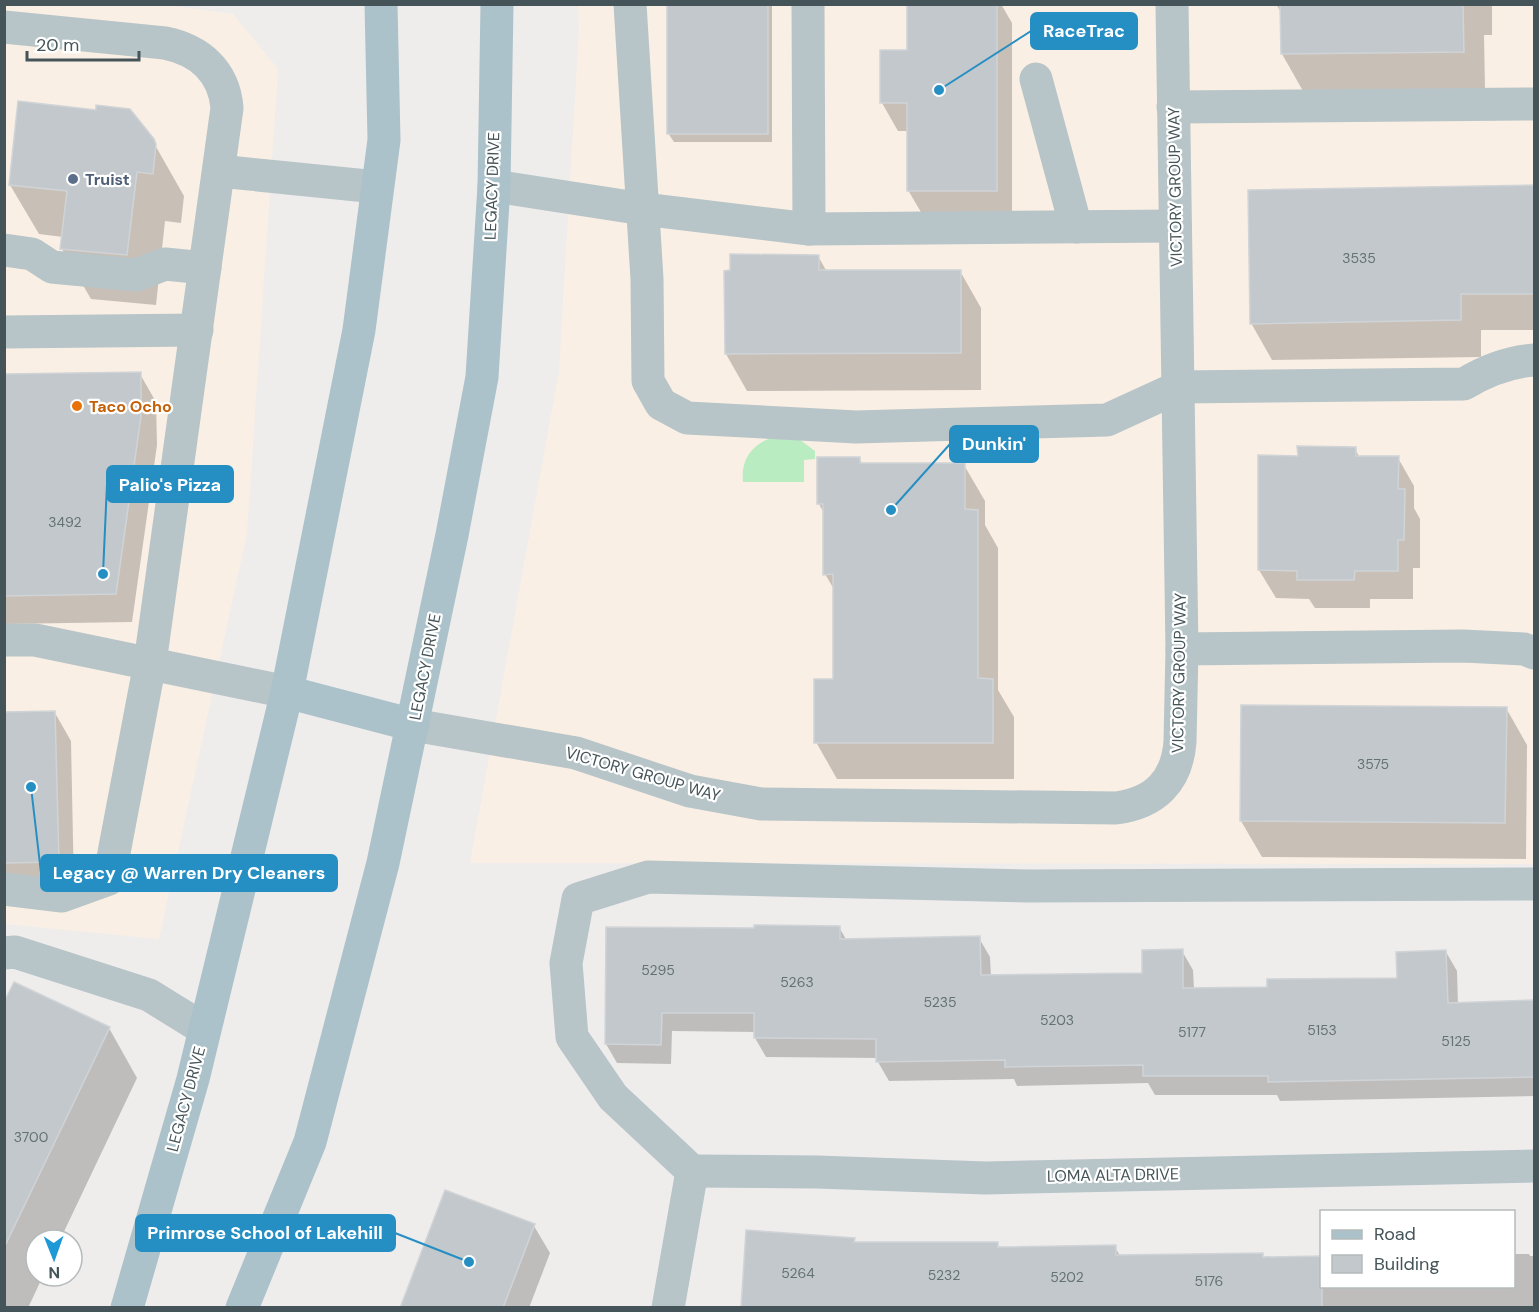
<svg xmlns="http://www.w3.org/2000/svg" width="1539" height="1312" font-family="'DM Sans',sans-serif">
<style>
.commercial{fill:#faefe4}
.grass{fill:#baecc2}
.shadow{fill:#0003}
.building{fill:#c3c8cc;stroke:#d0d4d7;stroke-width:1.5}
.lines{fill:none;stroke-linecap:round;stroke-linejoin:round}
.minor{stroke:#b7c4c8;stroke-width:33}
.major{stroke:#acc2ca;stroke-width:33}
.service-dot{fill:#5c6f8a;stroke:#fff;stroke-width:2}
.food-dot{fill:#e8710a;stroke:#fff;stroke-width:2}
.labels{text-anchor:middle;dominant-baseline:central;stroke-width:4.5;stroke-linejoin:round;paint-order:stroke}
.number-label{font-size:14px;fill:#647175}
.service-label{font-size:16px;font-weight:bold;fill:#4e5e75;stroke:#fff;text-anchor:start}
.street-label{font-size:16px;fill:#455458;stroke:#fff}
.food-label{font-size:16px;font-weight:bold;fill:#c56008;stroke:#fff;text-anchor:start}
.leader{fill:none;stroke:#258ec3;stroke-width:2}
.callout-dot{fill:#258ec3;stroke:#fff;stroke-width:2}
.callout{fill:#258ec3;stroke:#258ec3;stroke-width:2}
.callout-label{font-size:18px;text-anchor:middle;font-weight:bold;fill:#fff}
</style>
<rect width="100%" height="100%" fill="#efecec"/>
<!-- commercial -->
<g class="commercial">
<path d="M160,4L233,14L278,69L247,533L159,939L5,924L4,5Z"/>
<path d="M578,5H1534V864L470,863L559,371L579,30Z"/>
</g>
<!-- grass -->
<path class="grass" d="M777,436L799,439L815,451V459L804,460V482H743C740,457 755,442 777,436Z"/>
<!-- shadow -->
<g class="shadow">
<path d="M668,4H772V142H674L668,133Z"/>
<path d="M908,4H1001L1012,23V218L925,219L908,190V131H898L882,103L908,52Z"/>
<path d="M1276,4H1492V35H1484L1485,89L1303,91L1282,54V14Z"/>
<path d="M155,145L184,196L181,223L165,221L156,305L91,299L62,249L63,237L39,234L10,185Z"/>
<path d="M1534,187V330H1481V357L1272,360L1251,323L1250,191Z"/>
<path d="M818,256L827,272L960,271L981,308V390L747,391L726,354V272Z"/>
<path d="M140,374L156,402L157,445L132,622L4,624V376Z"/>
<path d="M1355,449L1360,458H1398L1414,486V508L1420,519V568H1413V599H1370V608H1315L1309,599L1276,598L1259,570L1299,457Z"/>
<path d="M859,458L863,465H964L985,501V525L998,548V690L1014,717V779H837L816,742L834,680L835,591L825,574L824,513L819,504Z"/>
<path d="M1506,708L1527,745L1526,859L1262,857L1241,821Z"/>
<path d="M55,713L71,741L74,889L4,891V714Z"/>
<path d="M839,927L847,941L979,938L990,957L991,977L1144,974L1182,951L1193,970L1194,989H1269L1398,979L1446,952L1457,971L1458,1004L1533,1002V977H1534V1096L1280,1101L1277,1095H1155L1148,1083L1017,1086L1014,1079L889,1081L878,1062V1058L766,1057L755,1038V1032L672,1031L671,1064L617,1063L606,1044L755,930Z"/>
<path d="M4,1006L109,1028L137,1078L60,1240H36V1276H43L28,1308H4Z"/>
<path d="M534,1226L550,1253L529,1308H402Z"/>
<path d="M854,1239L856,1243L997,1244L1000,1249L1115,1247L1120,1256L1262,1255L1264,1258L1322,1286H1514V1254H1529L1530,1256H1534V1308H742Z"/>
</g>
<!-- building -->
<g class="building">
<rect x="667" y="4" width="101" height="130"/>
<path d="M907,4H997V191H907V103H880V50H907Z"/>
<path d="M1280,4H1463L1464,52L1281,54Z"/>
<path d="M18,101L96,110V105L130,109L154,139L156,144L153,174L137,172L127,255L60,249L67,191L9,185Z"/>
<path d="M1534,185V294H1461V320L1250,324L1248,190Z"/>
<path d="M730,254L819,255V270H961V353L725,354L724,271L730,270Z"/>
<path d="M141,372V416L116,594L4,596V374Z"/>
<path d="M1297,446L1356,447V456H1399L1398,489H1405L1404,540H1398V571H1355L1354,580H1297V571L1258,570V455L1298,456Z"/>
<path d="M817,457H860V463H965V509L978,510V678L993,679V743H814V679H833V574L823,575V504H817Z"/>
<path d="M1241,705L1507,707L1505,823L1240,821Z"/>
<path d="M55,711L59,862L4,863V712Z"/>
<path d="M754,925L840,926V939L980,936L981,975L1142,973V950L1183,949V988L1267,987V979L1397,978L1396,952L1446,950L1448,1003L1534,1000V1077L1268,1082V1076H1143V1065L1005,1067V1060L876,1062V1039L754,1038V1013H662L661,1045L605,1044L606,927L754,928Z"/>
<path d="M14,982L110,1027L4,1248V1002Z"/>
<path d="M445,1190L535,1224L503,1308H400Z"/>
<path d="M746,1230L855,1238L854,1242H998V1247L1116,1245V1255L1263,1253V1257L1322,1256V1308H741Z"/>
</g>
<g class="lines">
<!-- minor -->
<g class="minor">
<path d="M630,4L647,279L648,381L661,404L687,418L856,427L1107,420L1179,387L1464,384C1487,370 1508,362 1534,360"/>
<path d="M808,4L809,229"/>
<path d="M4,27L165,43C199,50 224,71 227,108L150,663L109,879L62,896L4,889"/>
<path d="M1036,79L1076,227"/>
<path d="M1173,107L1534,104"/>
<path d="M219,171L377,187"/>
<path d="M494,186L643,209L809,229L1175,226"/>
<path d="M4,250L32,254L52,267L136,275L165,264L205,268"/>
<path d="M4,332L197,330"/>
<path d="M4,640H35L287,692"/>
<path d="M1182,649L1463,646L1524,649L1534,653"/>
<path d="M413,725L576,753L690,791L761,804L1116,808C1155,803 1177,781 1180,742L1182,649L1172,4"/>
<path d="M4,953L15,952L149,995L204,1029"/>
<path d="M692,1171L613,1097L572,1037L566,963L578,899L648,877L1029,886L1534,884"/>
<path d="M692,1171L817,1172L986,1178L1534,1166"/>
<path d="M668,1308L692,1171"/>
</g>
<!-- major -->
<g class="major">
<path d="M287,692L413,725"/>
<path d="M127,1308L193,1079L287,692L359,330L384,140L381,4"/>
<path d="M242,1308L310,1142L383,863L452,535L482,377L494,186L497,4"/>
</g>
</g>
<!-- markers -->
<circle class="service-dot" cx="73" cy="179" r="6"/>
<circle class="food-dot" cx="77" cy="406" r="6"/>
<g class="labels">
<!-- number labels -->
<g class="number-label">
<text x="1359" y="258">3535</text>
<text x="65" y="522">3492</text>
<text x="1373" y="764">3575</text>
<text x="658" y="970">5295</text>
<text x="797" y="982">5263</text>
<text x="940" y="1002">5235</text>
<text x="1057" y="1020">5203</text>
<text x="1322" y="1030">5153</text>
<text x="1192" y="1032">5177</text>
<text x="1456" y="1041">5125</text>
<text x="31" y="1137">3700</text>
<text x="798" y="1273">5264</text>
<text x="944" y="1275">5232</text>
<text x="1067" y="1277">5202</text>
<text x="1209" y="1281">5176</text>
</g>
<!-- service labels -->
<g class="service-label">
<text x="85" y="179">Truist</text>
</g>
<!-- street labels -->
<g class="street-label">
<text transform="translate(492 186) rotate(-88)">LEGACY DRIVE</text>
<text transform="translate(1175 187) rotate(-91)">VICTORY GROUP WAY</text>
<text transform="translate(425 667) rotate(-79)">LEGACY DRIVE</text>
<text transform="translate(1179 673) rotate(-89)">VICTORY GROUP WAY</text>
<text transform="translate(643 774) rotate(16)">VICTORY GROUP WAY</text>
<text transform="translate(186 1099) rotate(-75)">LEGACY DRIVE</text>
<text transform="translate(1113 1175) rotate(-1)">LOMA ALTA DRIVE</text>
</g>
<!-- food labels -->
<g class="food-label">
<text x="89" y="406">Taco Ocho</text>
</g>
</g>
<!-- callouts -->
<path class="leader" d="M939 90L1031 31M891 510L950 444M103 574L107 484M31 787L41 873M469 1262L395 1233"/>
<g class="callout-dot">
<circle cx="939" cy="90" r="6"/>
<circle cx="891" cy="510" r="6"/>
<circle cx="103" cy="574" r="6"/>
<circle cx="31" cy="787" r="6"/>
<circle cx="469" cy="1262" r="6"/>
</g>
<g class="callout">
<rect x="1031" y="13" width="106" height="36" rx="6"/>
<rect x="950" y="426" width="88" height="36" rx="6"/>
<rect x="107" y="466" width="126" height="36" rx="6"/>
<rect x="41" y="855" width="296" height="36" rx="6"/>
<rect x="136" y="1215" width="259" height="36" rx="6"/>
</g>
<g class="callout-label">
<text x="1084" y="37">RaceTrac</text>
<text x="994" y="450">Dunkin'</text>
<text x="170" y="491">Palio's Pizza</text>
<text x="189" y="879">Legacy @ Warren Dry Cleaners</text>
<text x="265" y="1239">Primrose School of Lakehill</text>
</g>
<!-- border -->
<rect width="1539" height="1312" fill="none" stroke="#455458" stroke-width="12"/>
<!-- legend -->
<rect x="1320" y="1210" width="195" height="78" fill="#ffffff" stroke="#b5bbbc" stroke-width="1.5"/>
<rect x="1332" y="1230" width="30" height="9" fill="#acc2ca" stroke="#b5bbbc" stroke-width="1.5"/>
<text x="1374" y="1240" font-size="18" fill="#455458">Road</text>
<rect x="1332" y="1255" width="30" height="18" fill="#c3c8cc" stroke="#b5bbbc" stroke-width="1.5"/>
<text x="1374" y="1270" font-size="18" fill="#455458">Building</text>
<!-- north arrow -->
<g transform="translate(54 1258) rotate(179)"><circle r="28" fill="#ffffff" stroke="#b5bbbc" stroke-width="1.5"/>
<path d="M0-4.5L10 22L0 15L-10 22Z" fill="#1f98d6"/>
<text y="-9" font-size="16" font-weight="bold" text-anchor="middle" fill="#455458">N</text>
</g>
<!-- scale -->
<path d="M27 51v9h112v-9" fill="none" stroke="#455458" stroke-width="3"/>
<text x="36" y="51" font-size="18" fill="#455458" stroke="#ffffff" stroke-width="4.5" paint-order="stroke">20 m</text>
</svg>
